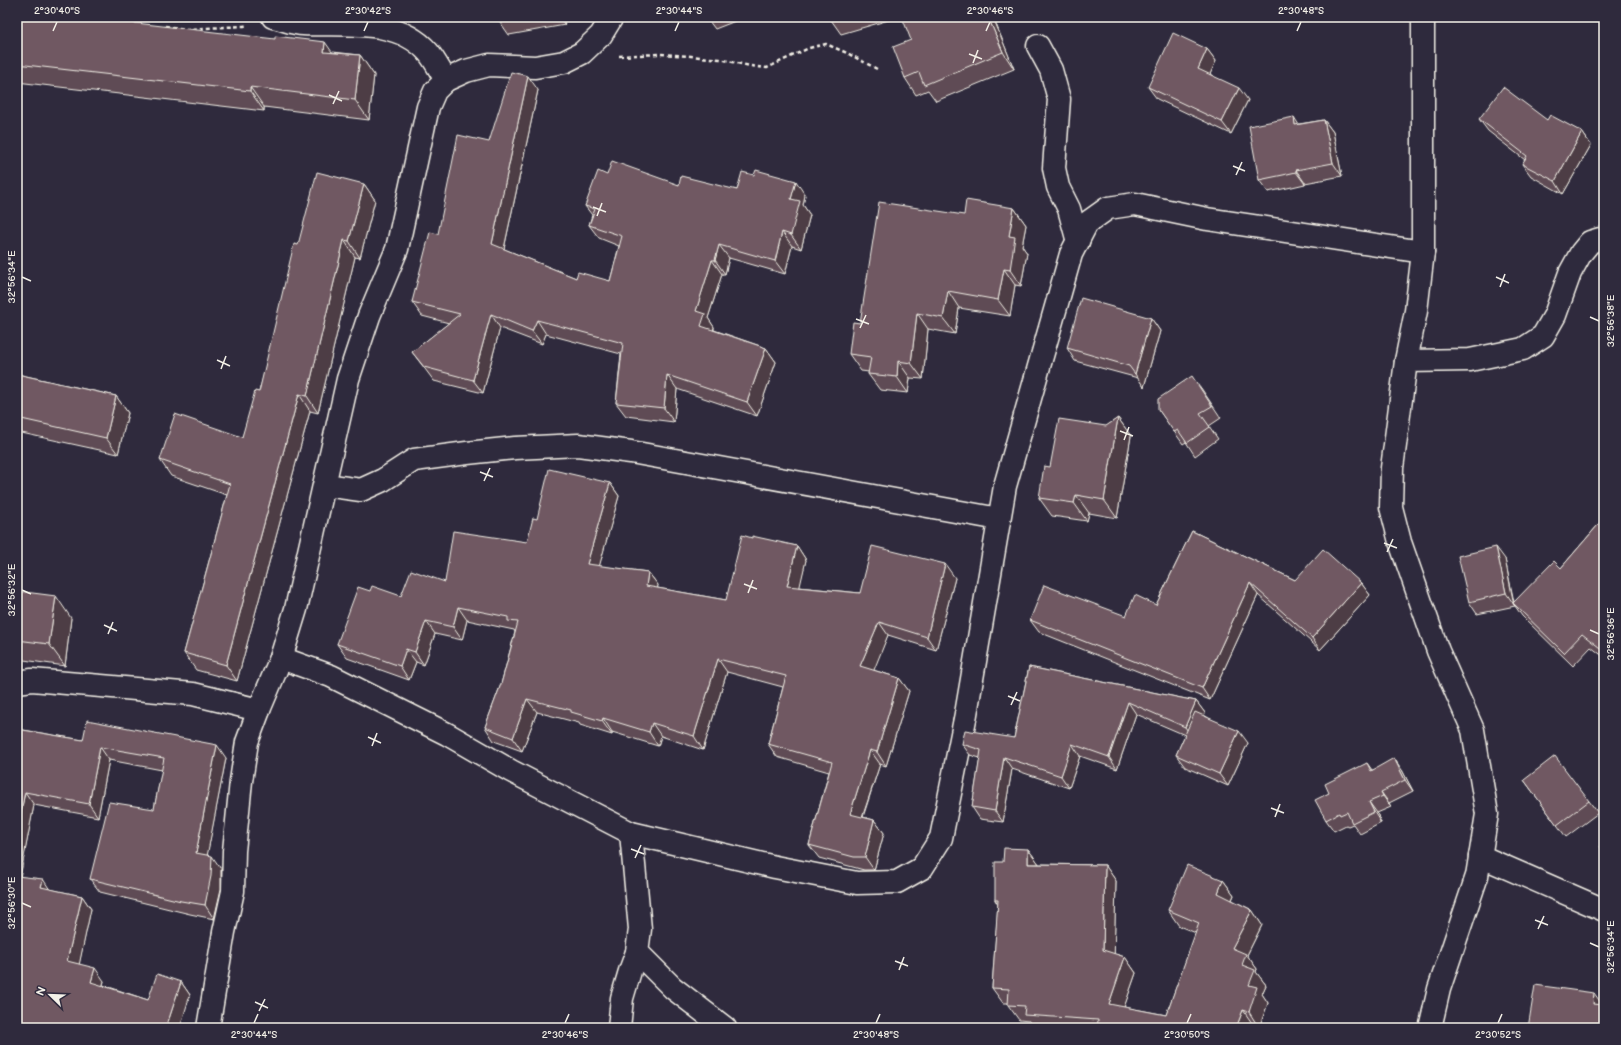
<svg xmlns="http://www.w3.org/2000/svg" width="1621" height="1045" font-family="'Balsamiq Sans',sans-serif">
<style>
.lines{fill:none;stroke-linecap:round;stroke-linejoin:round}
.minor-casing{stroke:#f4f1e8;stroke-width:25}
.path{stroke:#f4f1e8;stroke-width:2.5;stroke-dasharray:4 3;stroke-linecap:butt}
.minor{stroke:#2f2a3d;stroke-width:22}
.wall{fill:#5f4c54;stroke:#f4f1e8}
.shaded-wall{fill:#4e3e45;stroke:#f4f1e8}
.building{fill:#6f5862;stroke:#f4f1e8}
.ticks{fill:none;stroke:#f4f1e8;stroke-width:1.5}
.neatline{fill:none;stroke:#f4f1e8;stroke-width:1.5}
.ticks-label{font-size:10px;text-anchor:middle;fill:#f4f1e8}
</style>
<rect width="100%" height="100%" fill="#2f2a3d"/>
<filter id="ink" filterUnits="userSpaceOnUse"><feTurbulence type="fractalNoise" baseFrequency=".025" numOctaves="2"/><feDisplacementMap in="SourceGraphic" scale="8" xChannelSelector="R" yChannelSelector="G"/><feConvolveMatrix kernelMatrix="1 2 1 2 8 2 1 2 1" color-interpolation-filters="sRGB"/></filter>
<g filter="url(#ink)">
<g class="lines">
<!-- minor casing -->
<g class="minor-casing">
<g id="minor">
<path d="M273,17C283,19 293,24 303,24C344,26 397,17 428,52C435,60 440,71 446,80"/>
<path d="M1423,17V252L1416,311L1406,361L1392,468L1391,507L1400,542L1438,651L1473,730L1487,814L1477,876L1439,989L1430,1028"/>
<path d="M1038,46L1051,70L1059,99L1054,168L1058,187L1069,209L1078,242"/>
<path d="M1406,361L1470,360L1523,349L1543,336L1555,315L1570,273L1581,253L1590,242L1600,239L1604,240"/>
<path d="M325,485L361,490L383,480L414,460L467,453L515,448L578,445L631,452L999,519"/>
<path d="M281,658L331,676L447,734L511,771L631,833L775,867L857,883L897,882L922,868L941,838L966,714L1005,486L1071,254L1087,223L1108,208L1135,204L1207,219L1423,252"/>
<path d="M17,682L32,680L193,694L259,710"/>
<path d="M1480,856L1604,910"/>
<path d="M637,952L673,988L725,1028"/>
<path d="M208,1028L224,932L233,891L234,851L241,781L247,742L259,710L281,658L296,609L348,379L369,316L397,249L428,107L435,91L446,80L466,71L489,65L535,67L564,62L582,53L601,35L612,17"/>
<path d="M619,1028L622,998L630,971L637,952L640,929L631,833"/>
</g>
</g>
<!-- path -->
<g class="path">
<path d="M165,26L187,29L244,26L248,25"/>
<path d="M619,56L659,54L691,56L720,59L750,66L767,68L809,48L826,44L847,53L877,69"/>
</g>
<!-- minor -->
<use href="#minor" class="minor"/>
</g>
<!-- wall -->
<g class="wall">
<path d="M17,17L360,55L374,75L369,120L264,107V111L17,82Z"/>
<path d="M478,17H488L479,19Z"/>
<path d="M499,17H563L565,25L509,35L500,22Z"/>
<path d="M706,17H743V18L715,29Z"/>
<path d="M829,17H899L841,34Z"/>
<path d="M993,17L1014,69L936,101L928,90L916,95L905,78L911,40Z"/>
<path d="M1207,49L1216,61L1210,74L1248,100L1231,134L1157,99L1148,87Z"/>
<path d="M538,90L504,249L576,278L610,281L619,246L599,238L589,225L592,215L585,206L607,175L679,185L805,195L803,205L810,215L801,249L792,246L785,274L729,258L725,274H722L708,318L714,327V330L766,348L776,362L757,416L677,389L674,422L626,416L616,403L621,354L546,334L542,344L500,328L483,393L434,381L422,365L412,352L449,323L422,316L412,302L489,142Z"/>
<path d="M1479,119L1547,120L1582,132L1591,145L1563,194L1531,176L1522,164L1525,160L1488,131Z"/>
<path d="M1324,120L1333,132L1342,176L1305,183V184L1292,187L1268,192L1259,180L1299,124Z"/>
<path d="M364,184L375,200L360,258L355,257L318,413L310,411L237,681L196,670L184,653L227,495L171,476L160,460L242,437L259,392L298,245Z"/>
<path d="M1014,208L1026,225L1022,246L1027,253L1021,286L1015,285L1010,316L959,308L955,334L928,329L923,379L910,378L908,393L880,390L868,374L869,372L861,371L849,354L964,215Z"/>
<path d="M1151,318L1160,331L1144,387L1138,378L1075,361L1067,348Z"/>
<path d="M17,374L116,396L128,413L118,454L17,432Z"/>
<path d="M1201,388L1221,418L1209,426L1218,439L1195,456L1186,442L1183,444L1158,409Z"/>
<path d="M1118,418L1131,436L1117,518L1089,513L1087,521L1052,516L1039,498L1050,467Z"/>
<path d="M610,483L619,496L599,566L648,572L658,585L657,588L726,600L752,538L797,546L806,560L799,587L860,593L955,578L936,650L888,635L873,670L899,678L909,691L886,766L880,764L863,817L874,820L884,833L874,870H864L819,858L809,845L829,772L777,757L768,744L783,687L727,672L703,750L661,736L658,746L612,732V735L580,725L579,723L537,712L522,751L494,741L485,727L501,684L515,632L514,630L467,620L462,640L435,634L424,665L416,662L409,680L347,658L337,644L370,591L401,596L445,582L527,542L537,519Z"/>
<path d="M1604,518V657L1591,647L1573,666L1522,616L1515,606L1477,614L1469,602L1505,559L1514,602L1561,568Z"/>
<path d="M1192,531L1295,580L1361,583L1370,595L1320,650L1258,595L1210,700L1039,632L1030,620L1126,616L1156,605Z"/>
<path d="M17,591L71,618L65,666L17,659Z"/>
<path d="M1029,667L1196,701L1205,713L1204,715L1248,743L1228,786L1185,767L1176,755L1185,735L1136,714L1117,769L1080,756L1069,788L1012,769L1003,822L980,819L972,807L980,758L970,755L962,744L1014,738Z"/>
<path d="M17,729L83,740L226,758L207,855L221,869V889L214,919L190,914L100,892L90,879L154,809L162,770L109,760L98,817L34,805L20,876L49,889L82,896L91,909L79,964L104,981L103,985L148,1000L181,982L190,995L17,1028Z"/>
<path d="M1367,763L1372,770H1402L1413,791L1389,803L1391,807L1377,813L1381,823L1360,834L1353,824L1348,826L1346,825L1334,831L1326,820L1329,793Z"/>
<path d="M1524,780L1589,801L1598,813L1566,837Z"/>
<path d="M1028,849L1039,864L1105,865L1116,881L1114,954L1125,957L1136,973L1124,1007L1166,1015L1196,933L1179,926L1168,910L1223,880L1234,895L1232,900L1252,910L1262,925L1247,955L1257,969L1256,972L1266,985L1262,994L1268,1003L1259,1028L1254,1026L1253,1028H1034L1029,1021L1019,1020L1008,1005V1003H1003L992,988L998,905L995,900L1003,862Z"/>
</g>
<!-- shaded-wall -->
<g class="shaded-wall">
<path d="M559,17H563L565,25Z"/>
<path d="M988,17H993L1014,69L1003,52Z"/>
<path d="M325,42L339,62L324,52Z"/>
<path d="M1207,49L1216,61L1207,81L1198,69Z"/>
<path d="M360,55L374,75L369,120L355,100Z"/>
<path d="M528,76L538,90L502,258L492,244Z"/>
<path d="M250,87L264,107V111L250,91Z"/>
<path d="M1239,88L1248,100L1231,134L1222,122Z"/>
<path d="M1294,117L1302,130L1295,125Z"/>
<path d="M1324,120L1333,132L1342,176L1333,163Z"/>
<path d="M1582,132L1591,145L1563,194L1555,181Z"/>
<path d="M1296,170L1305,183V184L1296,172Z"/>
<path d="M796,181L805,195L803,205L810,215L801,249L791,235V199Z"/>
<path d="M364,184L375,200L360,258L349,241Z"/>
<path d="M1014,208L1026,225L1022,246L1027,253L1021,286L1010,270L1009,236Z"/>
<path d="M782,232L792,246L785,274L775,261Z"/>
<path d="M344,240L355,257L318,413L307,396Z"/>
<path d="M719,245L729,258L725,274L715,260Z"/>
<path d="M712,260L722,274L708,318L714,327L711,340L701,326L696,311Z"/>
<path d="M1004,269L1015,285L1010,316L998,300Z"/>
<path d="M948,291L959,308L955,334L943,318Z"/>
<path d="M917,313L928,329L923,379L911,363Z"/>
<path d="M491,314L500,328L483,393L473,380Z"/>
<path d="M1151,318L1160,331L1144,387L1135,374Z"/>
<path d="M537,320L546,334L542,344L532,331Z"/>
<path d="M766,348L776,362L757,416L747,402Z"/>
<path d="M898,361L910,378L908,393L897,377Z"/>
<path d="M667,375L677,389L674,422L664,408Z"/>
<path d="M299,394L310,411L237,681L226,665Z"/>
<path d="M116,396L128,413L118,454L106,438Z"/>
<path d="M1118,418L1131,436L1117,518L1104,500Z"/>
<path d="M610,483L619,496L596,578L587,564Z"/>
<path d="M1076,495L1089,513L1087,521L1074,503Z"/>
<path d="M797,546L806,560L797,599L787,586Z"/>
<path d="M1496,547L1505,559L1514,605L1513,603L1515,606L1506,593Z"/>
<path d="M945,564L955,578L936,650L927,637Z"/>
<path d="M648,572L658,585L656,600L646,586Z"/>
<path d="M1250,583L1258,595L1210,700L1202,688Z"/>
<path d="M1361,583L1370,595L1320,650L1312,638Z"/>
<path d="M56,596L71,618L65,666L49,644Z"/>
<path d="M458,607L467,620L462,640L453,627Z"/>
<path d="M426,621L435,634L424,665L415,652Z"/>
<path d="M879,622L888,635L870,680L860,666Z"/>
<path d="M406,649L416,662L409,680L400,666Z"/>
<path d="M718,659L727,672L703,750L694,736Z"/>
<path d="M899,678L909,691L886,766L877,752Z"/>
<path d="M527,699L537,712L522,751L513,738Z"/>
<path d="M1196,701L1205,713L1193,738L1185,727Z"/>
<path d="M1128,702L1136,714L1117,769L1109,757Z"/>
<path d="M603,718L612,732V735L602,721Z"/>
<path d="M652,723L661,736L658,746L649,732Z"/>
<path d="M1239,731L1248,743L1228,786L1219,774Z"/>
<path d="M1072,744L1080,756L1069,788L1061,776Z"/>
<path d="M217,745L226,758L205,867L196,853Z"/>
<path d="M100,747L109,760L98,817L89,804Z"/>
<path d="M870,750L880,764L859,827L850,814Z"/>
<path d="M1004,757L1012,769L1003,822L995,811Z"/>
<path d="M1394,758L1402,770L1413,791L1405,780Z"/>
<path d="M25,792L34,805L18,888L17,886V831Z"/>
<path d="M1381,792L1389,803L1391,807L1383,796Z"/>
<path d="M1369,802L1377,813L1381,823L1374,812Z"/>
<path d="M874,820L884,833L874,870L865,857Z"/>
<path d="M1028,849L1039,864H1028Z"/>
<path d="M212,856L221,869V889L214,919L205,905Z"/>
<path d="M1105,865L1116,881L1114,966L1103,950Z"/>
<path d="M43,879L52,893L41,887Z"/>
<path d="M1223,880L1234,895L1228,908L1218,893Z"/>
<path d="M82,896L91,909L77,975L67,961Z"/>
<path d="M1252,910L1262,925L1247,955L1257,969L1256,972L1266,985L1262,994L1268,1003L1259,1028L1249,1012V985L1242,965L1232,948Z"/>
<path d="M1125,957L1136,973L1120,1019L1109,1004Z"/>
<path d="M95,968L104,981L100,995L91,982Z"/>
<path d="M181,982L190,995L180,1028H166Z"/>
<path d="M1594,993L1604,1007L1593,1004Z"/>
<path d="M1243,1010L1254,1026L1253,1028H1236Z"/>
</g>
<!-- building -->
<g class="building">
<path d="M17,17H84L275,39V36L325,42L324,52L360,55L355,100L250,87V91L17,64Z"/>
<path d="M499,17H532L500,22Z"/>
<path d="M902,17H988L1003,52L924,85L919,72L905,78L893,47L911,40Z"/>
<path d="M1173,33L1207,49L1198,69L1239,88L1222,122L1148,87Z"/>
<path d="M511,72L528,76L492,244L576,278L578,272L610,281L622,236L589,225L595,209L585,206L598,171L607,175L612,161L679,185L681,176L737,190L742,172L754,175L756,170L796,181L791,199L800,201L791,235L782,232L775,261L719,245L715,260H712L696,311L705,314L701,326L766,348L747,402L667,375L664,408L616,403L623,343L537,320L532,331L491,314L473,380L424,367L412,352L460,314L412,302L430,232L438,234L458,135L489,142Z"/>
<path d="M1503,87L1547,120L1550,115L1582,132L1555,181L1522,164L1527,156L1479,119Z"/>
<path d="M1294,117L1295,125L1324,120L1333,163L1296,170V172L1283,175L1259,180L1249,126Z"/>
<path d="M317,172L364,184L349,241L344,240L307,396L299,394L226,665L184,653L230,484L160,460L175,414L242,437L255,391L259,392L294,244L298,245Z"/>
<path d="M966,200L1014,208L1009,236L1015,237L1010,270L1004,269L998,300L948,291L943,318L917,313L911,363L898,361L897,377L868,374L871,357L849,354L853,322L860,323L879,202L964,215Z"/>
<path d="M1081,298L1151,318L1135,374L1129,366L1067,348Z"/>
<path d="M17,374L116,396L106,438L17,418Z"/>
<path d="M1192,376L1212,406L1200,413L1210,427L1187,443L1178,430L1174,432L1158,409V399Z"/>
<path d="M1118,418L1104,500L1076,495L1074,503L1039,498L1044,466L1050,467L1059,419L1106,426Z"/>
<path d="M549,469L610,483L587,564L648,572L646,586L726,600L742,535L752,538V536L797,546L787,586L860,593L872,546L945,564L927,637L879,622L860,666L899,678L877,752L870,750L850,814L874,820L865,857H854L809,845L832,762L768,744L786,676L718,659L694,736L652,723L649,732L603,718L602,721L571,712V710L527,699L513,738L485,727L501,684L518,622L508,621V617L458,607L453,627L426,621L415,652L406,649L400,666L337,644L358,587L370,591L372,586L401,596L411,570L445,582L453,531L527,542L533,518L537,519Z"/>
<path d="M1604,518V651L1582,634L1564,653L1513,603L1554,561L1561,568Z"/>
<path d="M1192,531L1295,580L1323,549L1361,583L1312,638L1250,583L1202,688L1030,620L1044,585L1126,616L1135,595L1156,605Z"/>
<path d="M1496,547L1506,593L1469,602L1458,556Z"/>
<path d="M17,591L56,596L49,644L17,640Z"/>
<path d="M1029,667L1196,701L1185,727L1128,702L1109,757L1072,744L1061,776L1004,757L995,811L972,807L981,750L962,744L965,730L1014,738Z"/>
<path d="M1195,712L1239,731L1219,774L1176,755Z"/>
<path d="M87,720L217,745L196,853L212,856L211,876L205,905L181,901L90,879L109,802L154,809L164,758L100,747L89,804L25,792L17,831V729L83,740Z"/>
<path d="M1555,756L1589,801L1557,825L1524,780Z"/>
<path d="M1394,758L1405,780L1381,792L1383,796L1369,802L1374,812L1352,823L1347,812L1340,815L1339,813L1326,820L1315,800L1329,793L1325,784L1367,763L1371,771Z"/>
<path d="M1604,840V849L1600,847Z"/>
<path d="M1004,848L1028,849V864L1105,865L1103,950L1125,957L1109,1004L1166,1015L1199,923L1168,910L1187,865L1223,880L1218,893L1252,910L1232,948L1246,954L1242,965L1255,970L1249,985L1257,987L1249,1012L1243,1010L1236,1028H1097L1098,1020L1024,1015L1025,1006L1008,1005L1009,989L992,988L998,900H995V862H1003Z"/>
<path d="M17,876L43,879L41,887L82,896L67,961L95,968L91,982L148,1000L157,974L181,982L166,1028H17Z"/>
<path d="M1535,985L1594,993L1593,1004L1604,1005V1028H1528Z"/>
</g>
</g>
<!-- ticks -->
<path class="ticks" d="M53,31L57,22M364,31L368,22M675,31L679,22M986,31L990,22M1297,31L1301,22M969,54L982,59M973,63L978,50M329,95L342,101M333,104L339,91M1233,166L1245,171M1236,175L1242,162M593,207L606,212M597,216L602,203M22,277L31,281M1496,277L1509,283M1500,287L1505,274M1590,317L1599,321M856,319L869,324M860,328L866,315M217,360L230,366M221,369L226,356M1120,431L1133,436M1124,440L1129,427M480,472L493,477M484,481L490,468M1384,543L1397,548M1387,552L1393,539M744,584L757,589M22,590L31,594M748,593L753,580M104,625L117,631M1590,630L1599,634M108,634L113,622M1008,696L1020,701M1011,705L1017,692M368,737L381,743M372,746L377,733M1271,808L1284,813M1275,817L1280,804M631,849L644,854M635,858L641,845M22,903L31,907M1535,920L1548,925M1538,929L1544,916M1590,943L1599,947M895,961L908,966M899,970L904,957M255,1002L268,1008M259,1011L265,999M254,1023L258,1014M565,1023L569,1014M876,1023L880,1014M1187,1023L1191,1014M1498,1023L1502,1014"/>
<!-- margin -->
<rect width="1621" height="1045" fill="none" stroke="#2f2a3d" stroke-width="44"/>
<!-- north arrow -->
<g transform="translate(50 995) rotate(293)" stroke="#2f2a3d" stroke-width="3" paint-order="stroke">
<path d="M0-3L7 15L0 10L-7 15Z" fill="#f4f1e8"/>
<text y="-6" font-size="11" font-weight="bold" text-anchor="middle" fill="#f4f1e8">N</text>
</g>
<rect x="22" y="22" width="1577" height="1001" class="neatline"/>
<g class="ticks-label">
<text x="57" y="14">2°30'40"S</text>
<text x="368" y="14">2°30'42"S</text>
<text x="679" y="14">2°30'44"S</text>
<text x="990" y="14">2°30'46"S</text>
<text x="1301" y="14">2°30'48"S</text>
<text transform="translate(11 277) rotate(-90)" y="4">32°56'34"E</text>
<text transform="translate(1610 321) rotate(-90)" y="4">32°56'38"E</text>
<text transform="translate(11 590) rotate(-90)" y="4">32°56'32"E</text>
<text transform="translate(1610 634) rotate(-90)" y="4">32°56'36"E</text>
<text transform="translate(11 903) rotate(-90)" y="4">32°56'30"E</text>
<text transform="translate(1610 947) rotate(-90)" y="4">32°56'34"E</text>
<text x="254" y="1038">2°30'44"S</text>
<text x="565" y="1038">2°30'46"S</text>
<text x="876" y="1038">2°30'48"S</text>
<text x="1187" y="1038">2°30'50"S</text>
<text x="1498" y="1038">2°30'52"S</text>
</g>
</svg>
